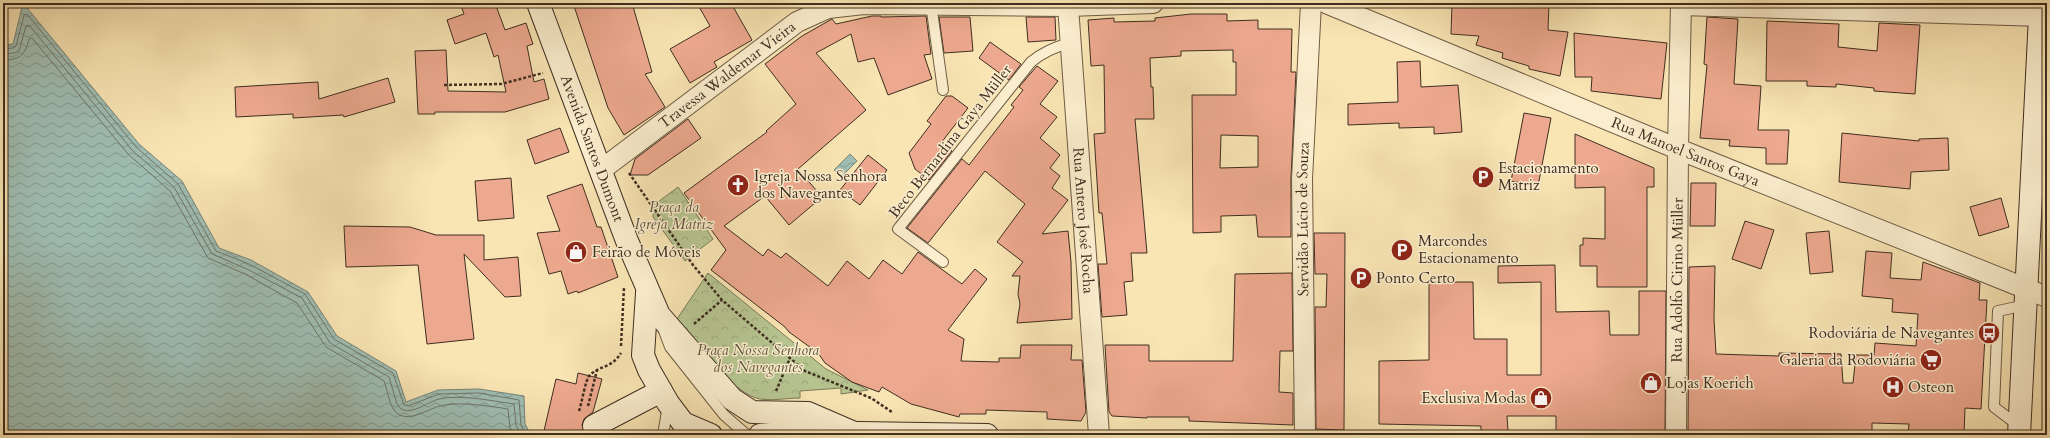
<svg xmlns="http://www.w3.org/2000/svg" width="2050" height="438" font-family="Cardo,serif">
<style>
.park{fill:url(#park-crowns);stroke:#7b7a59}
.water{fill:url(#water-waves);stroke:#798478}
.lines{fill:none;stroke-linecap:round;stroke-linejoin:round}
.shore{stroke:#6f766a;stroke-width:1}
.building{fill:#eda98f;stroke:#3f2e20;fill-rule:evenodd}
.lane-casing{stroke:#6e5c45;stroke-width:12}
.street-casing{stroke:#6e5c45;stroke-width:22}
.secondary-casing{stroke:#3f2e20;stroke-width:24}
.path{stroke:#3f2e20;stroke-width:2.5;stroke-dasharray:3 2;stroke-linecap:butt}
.lane{stroke:#fbeece;stroke-width:10}
.street{stroke:#fbeece;stroke-width:20}
.secondary{stroke:#fbeece;stroke-width:22}
.labels{text-anchor:middle;dominant-baseline:central;stroke-width:3;stroke-linejoin:round;paint-order:stroke}
.street-label{font-size:15px;fill:#3f2e20;stroke:#fbeece}
.poi-label{font-size:15px;fill:#3f2e20;stroke:#fbeece;text-anchor:start}
.park-label{font-size:15px;font-style:italic;fill:#5d543c;stroke:#fbeece}
</style>
<defs>
<pattern id="park-crowns" width="20" height="18" patternUnits="userSpaceOnUse"><rect width="20" height="18" fill="#b7c692"/><path d="M2 6a3 3 0 1 1 6 0M12 15a3 3 0 1 1 6 0" fill="none" stroke="#9eaa7e"/></pattern>
<pattern id="water-waves" width="16" height="10" patternUnits="userSpaceOnUse"><rect width="16" height="10" fill="#9fbeb3"/><path d="M0 5q4-4 8 0t8 0" fill="none" stroke="#839b91"/></pattern>
</defs>
<rect width="100%" height="100%" fill="#f9e5b4"/>
<filter id="stains"><feTurbulence type="fractalNoise" baseFrequency=".005" numOctaves="4"/><feColorMatrix values="0 0 0 0 .2 0 0 0 0 .09 0 0 0 0 .02 0 0 0 .5 -.17"/></filter>
<radialGradient id="worn" r=".72"><stop offset=".6" stop-color="#630" stop-opacity="0"/><stop offset="1" stop-color="#630" stop-opacity=".3"/></radialGradient>
<!-- park -->
<g class="park">
<path d="M678,187L713,239L685,261L653,217L654,205Z"/>
<path d="M708,273L826,369L868,390L841,394V388L800,391V398C787,398 773,401 760,399C736,396 689,340 677,319Z"/>
</g>
<!-- water -->
<g class="water">
<path d="M23,3L139,144L182,181L219,248L251,260L308,292L337,336L396,371L406,402L438,390L479,389L524,396L525,424L531,435H3V45L13,44Z"/>
<path d="M850,154L857,161L841,177L834,170Z"/>
</g>
<g class="lines">
<!-- shore -->
<g class="shore">
<path d="M3,49L13,48L16,46L24,15L27,14L136,147L178,184L216,251L249,264L305,294L334,339L393,373L404,405L408,406L439,394L479,393L519,400L521,425L526,435"/>
<path d="M3,54L14,53L19,51L26,26L29,25L132,150L174,187L212,254L247,269L302,298L330,343L389,377L397,404L401,409C412,415 428,402 439,399C460,394 492,401 514,404L516,425L521,435"/>
<path d="M3,60C20,60 25,55 29,39L32,38L128,154L170,191L208,258L245,274L297,303L326,347L384,381C388,391 389,408 398,414C410,422 428,409 440,406C458,401 489,406 508,409L510,428L514,435"/>
</g>
</g>
<!-- building -->
<g class="building">
<path d="M460,3H495L505,30L526,23L533,44L527,46L534,82L544,79L549,99L505,112H435V114H418L415,51L446,50L448,91L506,92L498,55L494,57L486,33L455,44L447,20L464,14Z"/>
<path d="M573,3H632L652,72L645,74L665,107L624,135L608,108Z"/>
<path d="M697,3H731L752,40L714,62L717,67L690,83L670,49L710,26Z"/>
<path d="M1488,3H1549L1548,30L1568,32L1560,76L1529,69V66L1502,58L1503,53L1476,45L1479,36L1451,34L1452,4L1488,5Z"/>
<path d="M1191,14H1227V21L1258,20V29H1292L1291,72H1296L1291,178V237H1258L1256,215L1221,216V232L1193,233L1192,95H1236V62H1233V50L1181,51V56L1150,58L1151,87H1153L1154,119H1135L1147,253H1131L1133,281L1124,282L1127,315L1102,317L1098,264H1107L1102,213H1099L1094,134L1105,133L1104,65L1091,66L1088,20L1114,18V22L1155,21V18ZM1221,135L1258,136V167L1220,168Z"/>
<path d="M872,16H881V17L926,16L931,54L924,55L932,79L888,95L874,58L858,62L851,34L816,53L866,110L798,169L822,197L789,225L765,196L724,226L763,256L768,249L781,258L786,253L828,286L847,261L869,279L883,260L902,274L918,252L962,284L975,269L987,279L948,330L964,339L961,361L999,362V358H1020L1021,345H1072L1071,360H1082L1086,412L1081,421L1047,419V412L986,410V414H960L959,417L911,404L882,387L879,392L852,382L825,363L818,353L789,332L785,327L711,270L726,250L684,193L767,132L766,131L796,104L765,64L802,36L832,19L836,24Z"/>
<path d="M939,17H970L973,51L944,53Z"/>
<path d="M1026,17H1055L1056,40L1028,42Z"/>
<path d="M1707,17L1738,19L1734,84L1761,86L1758,130H1789L1787,164H1766V148L1729,146L1730,140L1700,138L1707,65L1704,64Z"/>
<path d="M1767,21L1839,24L1838,47L1877,51L1879,23L1920,25L1915,94L1874,91V88L1836,84V87L1807,86V81H1766Z"/>
<path d="M1574,33L1667,43L1661,99L1591,91L1592,77H1575Z"/>
<path d="M990,42L1021,64L1009,80L979,58Z"/>
<path d="M1420,61L1421,87L1458,85L1462,132L1434,134V127L1399,128V123L1348,125V104L1398,102L1397,62Z"/>
<path d="M1037,66L1058,81L1040,104L1057,117L1040,138L1060,155L1050,168L1060,176L1052,188L1068,200L1042,234L1068,231L1071,262L1072,319L1017,323L1020,304L1018,294L1020,276H1012L1023,262L997,242L1025,204L985,171L928,243L907,228L962,159L969,165L1014,107L1011,105L1023,90L1019,87Z"/>
<path d="M388,78L395,102L344,117L343,115L293,118V114L236,117L235,87L318,82L319,99Z"/>
<path d="M946,96H952L968,108L941,143L952,151L929,180L915,169L909,153L931,124L927,121Z"/>
<path d="M1524,113L1551,118L1538,186L1511,181Z"/>
<path d="M688,119L701,138L648,175H630L635,159Z"/>
<path d="M560,128L569,152L535,164L527,140Z"/>
<path d="M1842,133L1919,141V139L1948,138L1949,170L1911,172L1910,189L1839,182Z"/>
<path d="M1575,134L1654,168V187H1647V287H1597V266H1580V245H1583V238L1605,239V187L1575,188Z"/>
<path d="M868,155L887,170L860,205L840,190Z"/>
<path d="M511,178L514,218L478,221L475,181Z"/>
<path d="M1691,183H1716L1715,226H1690Z"/>
<path d="M582,184L597,227H601L618,277L578,293L577,291L568,294L561,271L549,274L537,233L560,231L547,196Z"/>
<path d="M2001,198L2009,227L1979,236L1970,207Z"/>
<path d="M1745,221L1774,230L1761,269L1732,259Z"/>
<path d="M344,226L410,227L436,235H484V260L518,257L521,296L505,297L464,254L474,339L427,344L418,265L346,267Z"/>
<path d="M1829,231L1833,272L1810,274L1806,233Z"/>
<path d="M1314,233H1345L1344,430L1316,429L1315,307H1326L1327,274H1315Z"/>
<path d="M1866,251L1892,253L1890,278L1921,280L1923,262L1980,283L1979,300H1987L1981,409L1965,408L1964,435H1908L1909,424L1872,423V435L1688,433L1689,267L1715,266L1714,319L1716,354L1779,356V353L1841,354L1843,383H1853L1856,355H1874L1875,343L1916,346L1918,314L1892,312L1893,299L1862,296Z"/>
<path d="M1555,265L1556,312L1609,311L1610,335H1639V291H1666L1665,431H1611V434H1584V432H1556V416H1507L1508,431H1481V426L1379,424V361L1429,360V282H1473L1474,339H1507V375H1541V282L1498,283V266Z"/>
<path d="M1292,273L1293,351H1280L1279,392L1293,393V425L1189,421V417H1147V418L1112,416L1109,412L1105,345H1149V361H1233L1235,274Z"/>
<path d="M578,373L602,379L593,412L584,419L582,425L586,435H543L556,379L576,384Z"/>
</g>
<g class="lines">
<!-- lane casing -->
<g class="lane-casing">
<g id="lane">
<path d="M931,4L943,90"/>
<path d="M943,262L898,229L1031,62C1043,52 1054,47 1070,43"/>
<path d="M664,331L670,347L724,415L747,435"/>
<path d="M2019,426L1994,407L1998,311L2026,305"/>
<path d="M663,435L668,405"/>
</g>
</g>
<!-- street casing -->
<g class="street-casing">
<g id="street">
<path id="s1" d="M1326,3L1678,149L2047,297"/>
<path d="M1681,5L2040,16L2041,3"/>
<path id="s2" d="M1068,6L1099,435"/>
<path id="s3" d="M601,170L797,22L828,8L864,4L1068,6L1153,3"/>
<path id="s4" d="M1305,435L1302,179L1311,3"/>
<path id="s5" d="M1676,435L1678,149L1681,3"/>
</g>
</g>
<!-- secondary casing -->
<g class="secondary-casing">
<g id="secondary">
<path id="s6" d="M538,3L627,241L659,315L732,399L752,412L808,413L852,432"/>
<path d="M647,293L643,355L649,370L668,403L683,423L711,435"/>
<path d="M594,426L661,391"/>
<path d="M760,435L795,432L987,435"/>
<path d="M2019,435L2040,16H2047"/>
</g>
</g>
<!-- path -->
<g class="path">
<path d="M444,85L501,84L543,73"/>
<path d="M629,173L693,265L722,300L805,371L871,398L892,412"/>
<path d="M694,324L722,300"/>
<path d="M621,346L624,287"/>
<path d="M776,391L790,358"/>
<path d="M588,406L597,370"/>
<path d="M579,411C582,403 585,380 590,375C600,365 611,369 621,353"/>
<path d="M1926,435V432"/>
</g>
<!-- lane -->
<use href="#lane" class="lane"/>
<!-- street -->
<use href="#street" class="street"/>
<!-- secondary -->
<use href="#secondary" class="secondary"/>
</g>
<!-- icons -->
<defs>
<g id="parking-disc" transform="scale(1.15)"><circle r="9.5" fill="#8f2418" stroke="#fbeece"/><path d="M-3.5-5.5H1a3.5 3.5 0 0 1 0 7H-1V5.5H-3.5ZM-1-3.4V-.6H.8a1.4 1.4 0 0 0 0-2.8Z" fill="#fff"/></g>
<g id="church-disc" transform="scale(1.15)"><circle r="9.5" fill="#8f2418" stroke="#fbeece"/><path d="M-1.2-6h2.4v3.5h3.3v2.4h-3.3V6h-2.4V-.1h-3.3v-2.4h3.3Z" fill="#fff"/></g>
<g id="shop-disc" transform="scale(1.15)"><circle r="9.5" fill="#8f2418" stroke="#fbeece"/><path d="M-5-2.5h2.3a2.7 3.5 0 0 1 5.4 0H5L5.5 6h-11ZM-1.5-2.5h3a1.5 2.3 0 0 0-3 0Z" fill="#fff"/></g>
<g id="bus-disc" transform="scale(1.15)"><circle r="9.5" fill="#8f2418" stroke="#fbeece"/><path d="M-5-6H5V4H4V6H2V4H-2V6H-4V4H-5ZM-3.5-4V0h7V-4ZM-3.5 1.2v1.5H-2V1.2ZM2 1.2v1.5H3.5V1.2Z" fill="#fff"/></g>
<g id="supermarket-disc" transform="scale(1.15)"><circle r="9.5" fill="#8f2418" stroke="#fbeece"/><path d="M-6-5.5h2.5l.6 2H6L4.5 2H-2.5L-4.4-4H-6ZM-1.5 3.2a1.3 1.3 0 1 0 .1 0ZM3 3.2a1.3 1.3 0 1 0 .1 0Z" fill="#fff"/></g>
<g id="hospital-disc" transform="scale(1.15)"><circle r="9.5" fill="#8f2418" stroke="#fbeece"/><path d="M-5-5h3v3.5h4V-5h3V5h-3V1.5h-4V5h-3Z" fill="#fff"/></g>
</defs>
<g fill-rule="evenodd">
<use href="#parking-disc" x="1483" y="177"/>
<use href="#church-disc" x="738" y="185"/>
<use href="#parking-disc" x="1402" y="250"/>
<use href="#shop-disc" x="576" y="252"/>
<use href="#parking-disc" x="1361" y="278"/>
<use href="#bus-disc" x="1989" y="333"/>
<use href="#supermarket-disc" x="1931" y="360"/>
<use href="#shop-disc" x="1651" y="383"/>
<use href="#hospital-disc" x="1893" y="387"/>
<use href="#shop-disc" x="1541" y="398"/>
</g>
<g class="labels">
<!-- street labels -->
<g class="street-label">
<text stroke="none"><textPath href="#s3" startOffset="158">Travessa Waldemar Vieira</textPath></text>
<text transform="translate(950 141) rotate(-52)">Beco Bernardina Gaya Müller</text>
<text stroke="none"><textPath href="#s6" startOffset="155">Avenida Santos Dumont</textPath></text>
<text stroke="none"><textPath href="#s1" startOffset="389">Rua Manoel Santos Gaya</textPath></text>
<text stroke="none"><textPath href="#s4" startOffset="216">Servidão Lúcio de Souza</textPath></text>
<text stroke="none"><textPath href="#s2" startOffset="215">Rua Antero José Rocha</textPath></text>
<text stroke="none"><textPath href="#s5" startOffset="155">Rua Adolfo Cirino Müller</textPath></text>
</g>
<!-- poi labels -->
<g class="poi-label">
<text x="1498" y="168">Estacionamento<tspan x="1498" dy="17">Matriz</tspan></text>
<text x="754" y="176">Igreja Nossa Senhora<tspan x="754" dy="17">dos Navegantes</tspan></text>
<text x="1418" y="241">Marcondes<tspan x="1418" dy="17">Estacionamento</tspan></text>
<text x="592" y="252">Feirão de Móveis</text>
<text x="1376" y="278">Ponto Certo</text>
<text x="1974" y="333" text-anchor="end">Rodoviária de Navegantes</text>
<text x="1916" y="360" text-anchor="end">Galeria da Rodoviária</text>
<text x="1666" y="383">Lojas Koerich</text>
<text x="1908" y="387">Osteon</text>
<text x="1526" y="398" text-anchor="end">Exclusiva Modas</text>
</g>
<!-- park labels -->
<g class="park-label">
<text x="674" y="207">Praça da<tspan x="674" dy="17">Igreja Matriz</tspan></text>
<text x="758" y="350">Praça Nossa Senhora<tspan x="758" dy="17">dos Navegantes</tspan></text>
</g>
</g>
<!-- margin -->
<rect width="2050" height="438" fill="none" stroke="#f9e5b4" stroke-width="16"/>
<rect x="4" y="4" width="2042" height="430" fill="none" stroke="#3f2e20" stroke-width="2"/>
<rect x="8" y="8" width="2034" height="422" fill="none" stroke="#3f2e20"/>
<rect width="100%" height="100%" filter="url(#stains)"/>
<rect width="100%" height="100%" fill="url(#worn)"/>
</svg>
